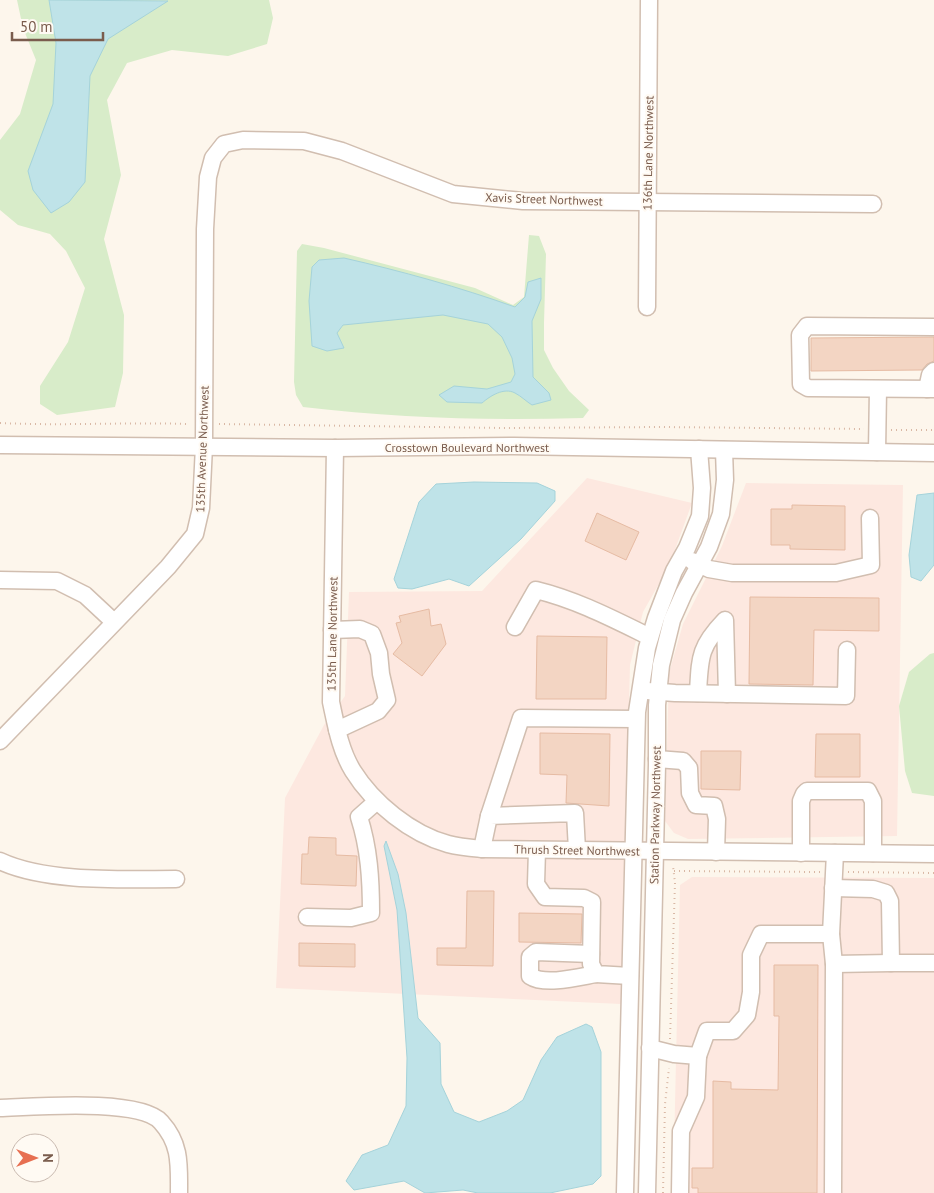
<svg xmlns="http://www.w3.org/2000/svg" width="934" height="1193" font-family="'PT Sans',sans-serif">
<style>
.commercial{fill:#fde8e0}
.green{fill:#d8ecc9}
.water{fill:#bfe3e8;stroke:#a5d3da}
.building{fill:#f3d5c3;stroke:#e6bba3}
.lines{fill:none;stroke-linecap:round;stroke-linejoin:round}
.minor-casing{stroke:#d1beb0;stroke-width:19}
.path{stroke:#d9b8a5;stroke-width:2;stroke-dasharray:1 4;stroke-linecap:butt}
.minor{stroke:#fff;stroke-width:16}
.labels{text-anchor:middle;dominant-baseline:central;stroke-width:4;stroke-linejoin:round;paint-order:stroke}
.street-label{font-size:12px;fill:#7a5c4d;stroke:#fffaf3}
</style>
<rect width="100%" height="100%" fill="#fdf6ec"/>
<!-- commercial -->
<g class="commercial">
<path d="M587,478L692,503L669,566L643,612L630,665L621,1004L276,988L285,798L324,725L345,696L349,592L482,591Z"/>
<path d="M746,483L903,485L897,836L688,839L674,833L665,821L669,673L683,624L722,546Z"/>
<path d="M692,877L934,878V1193H673L680,885Z"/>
</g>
<!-- green -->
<g class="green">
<path d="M17,0H269L273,18L267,44L228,56L172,50L127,63L107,100L121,175L104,239L124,315L123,373L115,407L57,415L40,404V386L68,342L85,288L66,251L50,234L18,225L0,210V140L20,114L36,60L23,28Z"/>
<path d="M529,235L539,236L546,254L544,323V350L553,368L569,391L589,410L583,418C490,421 395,418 303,407L296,395L294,382L297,251L302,244L324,248L475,288L513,305L524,297Z"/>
<path d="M934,653V796L912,793L905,771L899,706L909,672L930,654Z"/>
</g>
<!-- water -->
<g class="water">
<path d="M49,0L168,1L108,39L90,76L85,182L69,202L51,213L33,190L28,171L53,104L56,43Z"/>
<path d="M344,258C401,271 459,287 515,307L525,297L528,282L541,278V299L532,321L533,377L549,393L551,400L532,405C527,402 521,396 515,393C504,387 490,396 482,403L447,402L439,395L454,386L487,389L511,382L515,374L512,358L502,337L488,324L443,315L343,325L337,333L344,348L327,351L312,346L309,301L312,267L319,260Z"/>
<path d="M474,482L537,483L555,491V501L521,539L469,586L449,579L412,589L398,588L394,579L419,502L436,484Z"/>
<path d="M934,493V565L921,581L911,577L909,555L917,495Z"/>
<path d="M386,841L398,874L406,913L418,1018L440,1043L441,1084L454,1112L479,1122L507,1111L523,1100L541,1060L557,1037L586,1024L592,1027L601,1052V1176L593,1184L550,1193H478L463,1190L425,1193L404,1181L354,1190L346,1181L362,1155L388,1145L406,1106L407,1058L397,910L384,846Z"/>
</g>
<!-- building -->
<g class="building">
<path d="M934,337V361L927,364L922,370L811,371V338Z"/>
<path d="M792,505L845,506V550L790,549V545H771V509H792Z"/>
<path d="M597,513L639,532L626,560L585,541Z"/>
<path d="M750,597L879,598V631L814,630L813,685L749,684Z"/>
<path d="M429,609L431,626L441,624L446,644L422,676L393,654L402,643L396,623L401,622L399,616Z"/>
<path d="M537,636L607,637L606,699H536Z"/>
<path d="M540,733L610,734L609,806L566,803L567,775L540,774Z"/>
<path d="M816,734H860V777H815Z"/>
<path d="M701,751H741L740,790L701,789Z"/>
<path d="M309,837L336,838V855L357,856L356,886L301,884L302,854H308Z"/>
<path d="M467,891H494L493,966L437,965V948H466Z"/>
<path d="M519,913L582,914L581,943L519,942Z"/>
<path d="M299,943L355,944V967L299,966Z"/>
<path d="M774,965H818L817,1193H698V1188H692V1168H713V1081L731,1082V1089L778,1090L779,1016H774Z"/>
</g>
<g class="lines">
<!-- minor casing -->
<g class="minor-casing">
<g id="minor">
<path d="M647,307L649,0"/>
<path d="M934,327L807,326L800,335L801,384L808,388L934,389"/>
<path d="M927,389L930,375L934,371"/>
<path d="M0,445L335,448L514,446L934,453"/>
<path d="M335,448L331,702C336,725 340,750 353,771C373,803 411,834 448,844C459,847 471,848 482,849L934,854"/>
<path d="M877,452L878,389"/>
<path d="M692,561L709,569L732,573H836L871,565L870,518"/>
<path d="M0,580L57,581L85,595L114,622"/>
<path d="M515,627L536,590C577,600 613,619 650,637"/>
<path d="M332,630L360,629L372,634L379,653L381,674L387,700L378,711L337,730"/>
<path d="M647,691L675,693L846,696L847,650"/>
<path d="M698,693C700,657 699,647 725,620L727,694"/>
<path d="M0,741L168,567L195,534L201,508L204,446L205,229L208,177L213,158L224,144L243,140L304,141L342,151L453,194L523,201L873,204"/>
<path d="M657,759L683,761L689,768L690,793L696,805L714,806L717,819L716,852"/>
<path d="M489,816L521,718L636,719"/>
<path d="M482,849L489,816L575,813L577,850"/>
<path d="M537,850L536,884L545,897L584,898L592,902L591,964L596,974L630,976"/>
<path d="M801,853V801L804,794L807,791H868L873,801V853"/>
<path d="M0,861C47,883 124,879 176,879"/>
<path d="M833,888L873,889L886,893L890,901L891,963H934"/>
<path d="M307,917L351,918L371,913C371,879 369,848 359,817L377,801"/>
<path d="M591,954L536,952L530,957V976C545,986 579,977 596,974"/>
<path d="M834,964L891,963"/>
<path d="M650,1048L674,1054L698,1056L707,1031H733L747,1015L751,992V955L761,934H831"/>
<path d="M0,1108C33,1107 140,1098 161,1122C181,1144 179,1165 179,1193"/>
<path d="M625,1193L637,712L647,648L656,618L674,571L687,548L700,516L702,488L699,449"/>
<path d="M647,1193L657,765V705L661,665L672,620L684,593L709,547L721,514L725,480L724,450"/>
<path d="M680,1193L681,1131L696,1097L698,1056"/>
<path d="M833,1193L834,964L831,934L835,853"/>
</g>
</g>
<!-- path -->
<g class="path">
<path d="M0,423C63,426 126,422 189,424"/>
<path d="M219,424L503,428L662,427L864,429"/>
<path d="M891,430H934"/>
<path d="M674,871L821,872"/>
<path d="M848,872L934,873"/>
<path d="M670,1039L675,883L673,866"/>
<path d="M663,1193L665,1104L669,1068"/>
</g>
<!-- minor -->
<use href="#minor" class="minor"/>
</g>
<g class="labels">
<!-- street labels -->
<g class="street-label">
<text transform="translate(648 153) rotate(-89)">136th Lane Northwest</text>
<text transform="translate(544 199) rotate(2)">Xavis Street Northwest</text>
<text x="467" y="447">Crosstown Boulevard Northwest</text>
<text transform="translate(202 449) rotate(-88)">135th Avenue Northwest</text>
<text transform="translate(332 634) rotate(-89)">135th Lane Northwest</text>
<text transform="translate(655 815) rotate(-89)">Station Parkway Northwest</text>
<text transform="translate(577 850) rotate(1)">Thrush Street Northwest</text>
</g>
</g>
<!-- north arrow -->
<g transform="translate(35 1158) rotate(90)"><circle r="24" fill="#fffaf3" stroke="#cabbb1"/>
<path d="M0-4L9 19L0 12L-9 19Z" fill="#e76f51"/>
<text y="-8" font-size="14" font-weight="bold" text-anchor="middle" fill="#7a5c4d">N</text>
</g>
<!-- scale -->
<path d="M12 32v8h91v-8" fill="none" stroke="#7a5c4d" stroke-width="2.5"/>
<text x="20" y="32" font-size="15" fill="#7a5c4d" stroke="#fffaf3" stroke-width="4" paint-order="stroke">50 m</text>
</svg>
